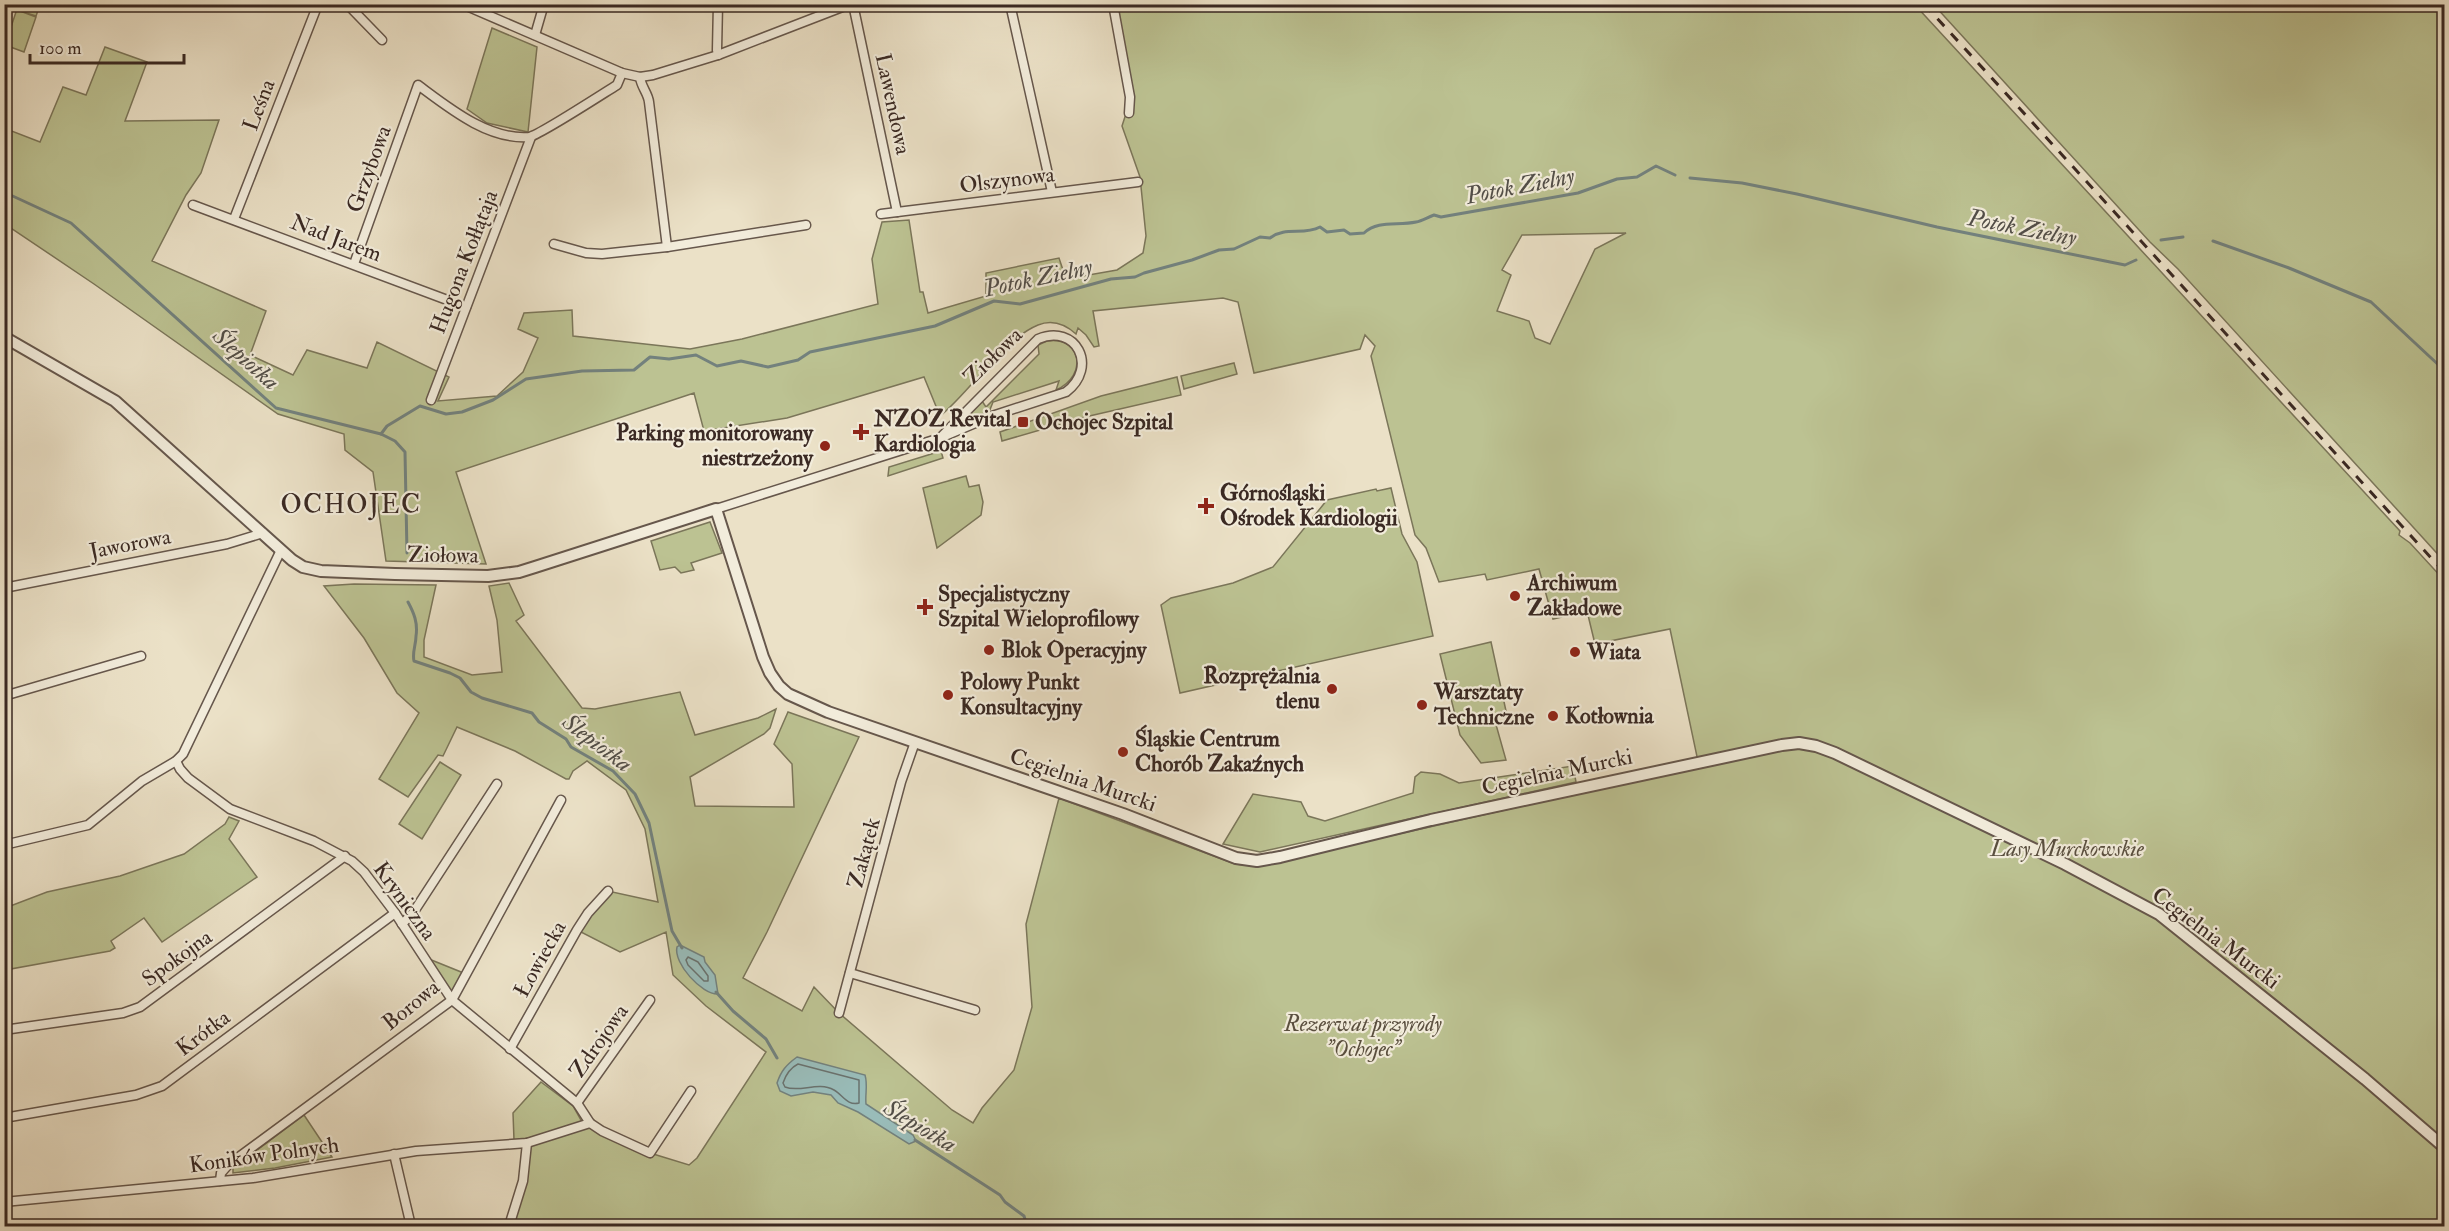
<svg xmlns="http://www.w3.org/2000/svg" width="2449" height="1231" font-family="'IM FELL Double Pica',serif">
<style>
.green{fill:#bcc292;stroke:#7b765a;stroke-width:1.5;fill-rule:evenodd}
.water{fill:#99bcb9;stroke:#73817d;stroke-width:1.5}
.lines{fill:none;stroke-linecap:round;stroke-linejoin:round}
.shore{stroke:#6a726e;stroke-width:1.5}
.stream{stroke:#73817d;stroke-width:3}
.minor-casing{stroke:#66574c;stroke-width:11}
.tertiary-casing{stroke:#66574c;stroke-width:14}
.minor{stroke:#f2ecdb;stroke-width:8}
.tertiary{stroke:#f2ecdb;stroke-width:10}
.rail{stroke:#3a2923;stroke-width:3;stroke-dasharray:10 10;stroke-linecap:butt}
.poi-dot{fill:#8f2418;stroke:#f2ecdb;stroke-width:2}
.labels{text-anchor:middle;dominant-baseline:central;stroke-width:4.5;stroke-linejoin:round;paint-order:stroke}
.street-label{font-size:22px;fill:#3a2923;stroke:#f2ecdb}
.poi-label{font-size:22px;font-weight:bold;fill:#3a2923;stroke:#f2ecdb;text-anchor:start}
.park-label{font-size:22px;font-style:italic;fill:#5a4f3f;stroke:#f2ecdb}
.water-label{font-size:24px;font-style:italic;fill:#524e48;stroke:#f2ecdb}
.quarter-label{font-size:26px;letter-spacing:1.5px;fill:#3a2923;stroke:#f2ecdb}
</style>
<rect width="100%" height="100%" fill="#ebe1c7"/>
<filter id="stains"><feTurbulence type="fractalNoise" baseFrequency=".00333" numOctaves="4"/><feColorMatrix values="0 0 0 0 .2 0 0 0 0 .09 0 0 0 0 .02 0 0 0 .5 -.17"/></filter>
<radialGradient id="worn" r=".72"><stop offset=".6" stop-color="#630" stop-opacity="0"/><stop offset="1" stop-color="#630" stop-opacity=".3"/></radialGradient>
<!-- green -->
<g class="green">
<path d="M12,5H40L36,16L20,11L36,17L24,52L5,45L17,9L12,7Z"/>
<path d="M1115,5H1915L2400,531L2399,535L2410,543L2444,580V1226H509L518,1200L527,1143L590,1123L650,1153L689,1165L697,1158L766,1052L706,1006L673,975L666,932L620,952L577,930L608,891L658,902L645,829L626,790L587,761L573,771L569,779H566L515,751L457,727L443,756L438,755L408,797L379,779L419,713L397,693L364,638L324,586L354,584L436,585L424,640V657L472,675L502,672L497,620L489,586L509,583L524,615L516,621L582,708L595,709L680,692L695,735L758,718L776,709L770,728L764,734L690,777L695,806L794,807L792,764L774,744L788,712L859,737L767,932L743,978L802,1011L814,987L839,1013L952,1110L973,1123L982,1108L1014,1070L1032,1007L1026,924L1059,798L1235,864L1257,866L1699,766L1670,629L1595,644L1587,611L1553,619L1539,569L1487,580L1485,574L1439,582L1426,548L1415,535L1371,356L1375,346L1365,335L1360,349L1254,373L1238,302L1223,298L1093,311L1099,346L1094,347L1086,335L1078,328L1076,334C1066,325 1053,319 1038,325C1002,340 971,391 940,416L924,377L787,418L704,431L694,393L456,472L486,564L386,561L373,472L345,450L344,434L278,414L94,284L5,224L4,128L40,142L63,87L86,95L105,47L147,62L125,121L219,120L201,173L186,195L152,261L266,311L250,355L293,375L307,350L367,368L377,342L449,377L438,401L497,396L523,372L538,338L518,329L524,313L572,310L573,336L690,349L742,339L878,304L872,259L882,222L909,220L920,292H923L928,313L986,296V273L1059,258L1066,279L1117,270L1143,253L1146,236L1140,177L1122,126L1132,95ZM1626,233L1595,249L1550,344L1535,338L1529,321L1497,311L1511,275L1502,270L1522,235Z"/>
<path d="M1934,5H2444V561L2178,269L2150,242Z"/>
<path d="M492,28L537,47L528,132L487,123L467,109Z"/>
<path d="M1047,341C1081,336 1089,375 1056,390L1059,381L993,402L989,412L970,417L971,413L982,401L986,407L1039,354L1038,345Z"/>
<path d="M1234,363L1237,374L1184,389L1181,376Z"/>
<path d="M1177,377L1181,395L1085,417L1002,441L1000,432L1101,396Z"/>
<path d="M941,451L943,458L888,476L889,467Z"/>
<path d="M966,476L969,487L979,485L983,502L981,515L937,548L923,488Z"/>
<path d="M1391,488L1402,534L1417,562L1433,636L1180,693L1161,605L1171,598L1233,583L1273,567L1327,500L1376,489L1377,491Z"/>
<path d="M710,522L722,553L691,563L694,570L681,573L675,567L660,570L651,541Z"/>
<path d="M1491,642L1506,711L1493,714L1506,760L1481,763L1460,735L1440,654Z"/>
<path d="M440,762L461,775L422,839L399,824Z"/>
<path d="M1573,766L1576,782L1260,852L1223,844L1253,794L1301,802L1308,816L1325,821L1413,793L1415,777L1421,772L1440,774L1459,783Z"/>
<path d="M229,817L239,821L229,839L257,877L162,942L144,918L111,941L115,948L110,951L5,970V908L47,892L120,876L184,854L225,824Z"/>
<path d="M424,957L466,974L452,1000Z"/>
<path d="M541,1082L573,1106L582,1122L526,1139L514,1140L513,1113Z"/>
<path d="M304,1115L332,1157L275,1168L233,1173V1168Z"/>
</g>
<!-- water -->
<g class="water">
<path d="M680,945L704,957L705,962L715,975L718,994C702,995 673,963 677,947Z"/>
<path d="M797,1057L865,1075C868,1085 865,1094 866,1104L913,1135L916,1141L909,1144L858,1112L838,1103L831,1095L813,1092L791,1096L780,1091L777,1083C781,1071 786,1065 797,1057Z"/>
</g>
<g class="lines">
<!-- shore -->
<g class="shore">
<path d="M688,957L698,962L708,976V981H704L688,965L686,960Z"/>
<path d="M798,1064L859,1080V1103C847,1106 843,1095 834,1090C818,1081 800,1093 785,1087L783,1083C786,1074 790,1068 798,1064Z"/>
</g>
<!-- stream -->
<g class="stream">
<path d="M1690,178L1742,183L1797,194L1937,227L2125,265L2136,260"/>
<path d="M4,192L71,223L276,408L381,434L395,441L405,452L407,553"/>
<path d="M2161,240L2183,237"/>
<path d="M2213,241L2289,268L2371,302L2444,370"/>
<path d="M381,434L387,426L420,406L446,414L462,412L493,400L526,379L582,371L634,370L650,357L669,359L696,355L717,366L741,361L768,367L798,360L810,352L935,326L994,301L1020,304L1111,279L1135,277L1144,273L1192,260L1219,250L1234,249L1260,237L1270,238C1286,226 1303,236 1320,227L1327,232L1344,230L1350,234L1364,233C1378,220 1397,226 1416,222C1422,221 1428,217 1434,215L1441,217L1578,193L1617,179L1637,177L1656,166L1675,175"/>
<path d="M408,602C414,613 418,623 416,636C416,645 412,652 414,661L450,673L460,678L471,692L482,698L532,713L539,722L566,739L571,747L613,771L635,794L649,823L672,931L682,948"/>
<path d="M716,992L733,1011L766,1039L777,1058"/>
<path d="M915,1140L1000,1195L1005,1202L1024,1216L1027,1226"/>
</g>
<!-- minor casing -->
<g class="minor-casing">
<g id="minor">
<path d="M347,4L382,40"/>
<path d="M462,4L622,73L640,77L653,75L718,55L850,4"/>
<path d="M718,4L717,50L718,55"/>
<path d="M853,4L897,212"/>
<path d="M1010,4L1052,192"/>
<path d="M1113,4L1130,97L1129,113"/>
<path d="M535,35L544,4"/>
<path d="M640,77C641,87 648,93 649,102L667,247"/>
<path d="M193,205L466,307"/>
<path d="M881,214L1138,182"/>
<path d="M234,219L318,4"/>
<path d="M554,244L586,253L602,254L667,247L806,225"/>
<path d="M354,264L418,85C449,108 488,140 529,137C538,136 604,93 617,85L622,73"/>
<path d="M431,400L531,137"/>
<path d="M716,509L940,438L992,416L1066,392C1099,367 1076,323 1038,339L940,438"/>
<path d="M4,588L227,544L263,533"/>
<path d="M4,696L141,656"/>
<path d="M176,761L180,769L188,778L230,809L314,841L352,861L364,872L395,913L452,1000L577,1103L590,1123L602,1131L650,1153L691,1091"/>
<path d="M4,845L88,825L142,781L176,761L183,754L281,550"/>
<path d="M402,924L413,913L497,784"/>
<path d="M850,973L975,1010"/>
<path d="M839,1013L901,782L915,742"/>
<path d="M4,1030L123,1013L140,1007L345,856"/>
<path d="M510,1049L577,930L588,913L608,891"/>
<path d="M577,1103L650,1000"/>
<path d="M4,1118L136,1095L162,1086L395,913"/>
<path d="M394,1154L411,1226"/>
<path d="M220,1181L221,1173L228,1165L452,1000L561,800"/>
<path d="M4,1202L253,1178L416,1151L527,1143L590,1123"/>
<path d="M509,1226L523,1181L527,1143"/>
</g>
</g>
<!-- tertiary casing -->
<g class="tertiary-casing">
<path id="tertiary" d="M4,337L115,401L292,560L303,567L321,571L395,574L488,576L519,572L535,567L716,509L763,657L770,673L779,686L788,694L828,712L1123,814L1236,858L1257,861L1280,857L1431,820L1782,745L1799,743L1816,746L1835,753L2065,864L2159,914L2365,1079L2444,1147"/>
</g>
<!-- minor -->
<use href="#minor" class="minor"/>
<!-- tertiary -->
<use href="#tertiary" class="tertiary"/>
<!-- rail -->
<path class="rail" d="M1924,4L2444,572"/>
</g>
<!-- markers -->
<g class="poi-dot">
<rect x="1017" y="416" width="12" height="12" rx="3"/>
<path d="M858 423h6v6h6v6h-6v6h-6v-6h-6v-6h6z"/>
<circle cx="825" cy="446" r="6"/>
<path d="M1203 497h6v6h6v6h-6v6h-6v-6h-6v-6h6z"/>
<circle cx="1515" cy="596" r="6"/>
<path d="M922 598h6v6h6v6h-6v6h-6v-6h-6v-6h6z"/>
<circle cx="989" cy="650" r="6"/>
<circle cx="1575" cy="652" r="6"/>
<circle cx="1332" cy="689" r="6"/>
<circle cx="948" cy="695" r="6"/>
<circle cx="1422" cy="705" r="6"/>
<circle cx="1553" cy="716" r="6"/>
<circle cx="1123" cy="752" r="6"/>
</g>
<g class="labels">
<!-- street labels -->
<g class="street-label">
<text transform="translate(893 104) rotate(78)">Lawendowa</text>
<text transform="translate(259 105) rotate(-69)">Leśna</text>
<text transform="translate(369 169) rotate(-70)">Grzybowa</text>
<text transform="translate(1007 180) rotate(-7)">Olszynowa</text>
<text transform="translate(336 238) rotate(21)">Nad Jarem</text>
<text transform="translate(464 262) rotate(-69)">Hugona Kołłątaja</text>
<text transform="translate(993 356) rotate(-44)">Ziołowa</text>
<text transform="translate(130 544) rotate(-11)">Jaworowa</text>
<text transform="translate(443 555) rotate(1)">Ziołowa</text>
<text transform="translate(1557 772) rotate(-12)">Cegielnia Murcki</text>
<text transform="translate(1083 780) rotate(19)">Cegielnia Murcki</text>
<text transform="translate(864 853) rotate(-75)">Zakątek</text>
<text transform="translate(405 901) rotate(54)">Kryniczna</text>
<text transform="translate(2216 938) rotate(37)">Cegielnia Murcki</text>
<text transform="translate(177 958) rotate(-36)">Spokojna</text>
<text transform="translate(540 959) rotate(-61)">Łowiecka</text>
<text transform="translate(411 1005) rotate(-39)">Borowa</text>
<text transform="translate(203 1033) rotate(-37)">Krótka</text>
<text transform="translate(599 1041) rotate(-55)">Zdrojowa</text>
<text transform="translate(264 1155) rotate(-8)">Koników Polnych</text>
</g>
<!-- poi labels -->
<g class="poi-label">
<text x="874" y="419">NZOZ Revital<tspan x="874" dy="25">Kardiologia</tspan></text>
<text x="1035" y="422">Ochojec Szpital</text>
<text x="813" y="433" text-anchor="end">Parking monitorowany<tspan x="813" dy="25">niestrzeżony</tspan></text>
<text x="1220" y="493">Górnośląski<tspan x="1220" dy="25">Ośrodek Kardiologii</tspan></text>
<text x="1527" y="583">Archiwum<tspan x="1527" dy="25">Zakładowe</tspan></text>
<text x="938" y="594">Specjalistyczny<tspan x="938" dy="25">Szpital Wieloprofilowy</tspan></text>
<text x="1001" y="650">Blok Operacyjny</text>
<text x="1587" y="652">Wiata</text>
<text x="1320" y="676" text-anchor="end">Rozprężalnia<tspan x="1320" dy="25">tlenu</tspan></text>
<text x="960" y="682">Polowy Punkt<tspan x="960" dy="25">Konsultacyjny</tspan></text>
<text x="1434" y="692">Warsztaty<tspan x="1434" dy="25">Techniczne</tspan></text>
<text x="1565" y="716">Kotłownia</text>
<text x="1135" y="739">Śląskie Centrum<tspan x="1135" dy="25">Chorób Zakaźnych</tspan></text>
</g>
<!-- park labels -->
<g class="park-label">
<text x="2067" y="849">Lasy Murckowskie</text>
<text x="1363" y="1024">Rezerwat przyrody<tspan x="1363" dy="25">"Ochojec"</tspan></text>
</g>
<!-- water labels -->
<g class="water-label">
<text transform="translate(1520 186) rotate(-11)">Potok Zielny</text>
<text transform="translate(2022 228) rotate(11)">Potok Zielny</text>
<text transform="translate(1038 278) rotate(-12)">Potok Zielny</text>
<text transform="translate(246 359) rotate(42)">Ślepiotka</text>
<text transform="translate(597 743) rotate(37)">Ślepiotka</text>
<text transform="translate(920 1126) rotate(31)">Ślepiotka</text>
</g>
<!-- quarter labels -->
<g class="quarter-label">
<text x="351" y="505">OCHOJEC</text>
</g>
</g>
<!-- margin -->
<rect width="2449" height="1231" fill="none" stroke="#ebe1c7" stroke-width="24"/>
<rect x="6" y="6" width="2437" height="1219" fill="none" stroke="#3a2923" stroke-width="3"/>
<rect x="12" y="12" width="2425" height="1207" fill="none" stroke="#3a2923" stroke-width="1.5"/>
<!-- scale -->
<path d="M30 54v9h154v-9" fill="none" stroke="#3a2923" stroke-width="3"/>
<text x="39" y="54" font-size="18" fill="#3a2923" stroke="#f2ecdb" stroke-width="4.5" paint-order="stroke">100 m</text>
<rect width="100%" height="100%" filter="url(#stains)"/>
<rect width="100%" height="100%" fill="url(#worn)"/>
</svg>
